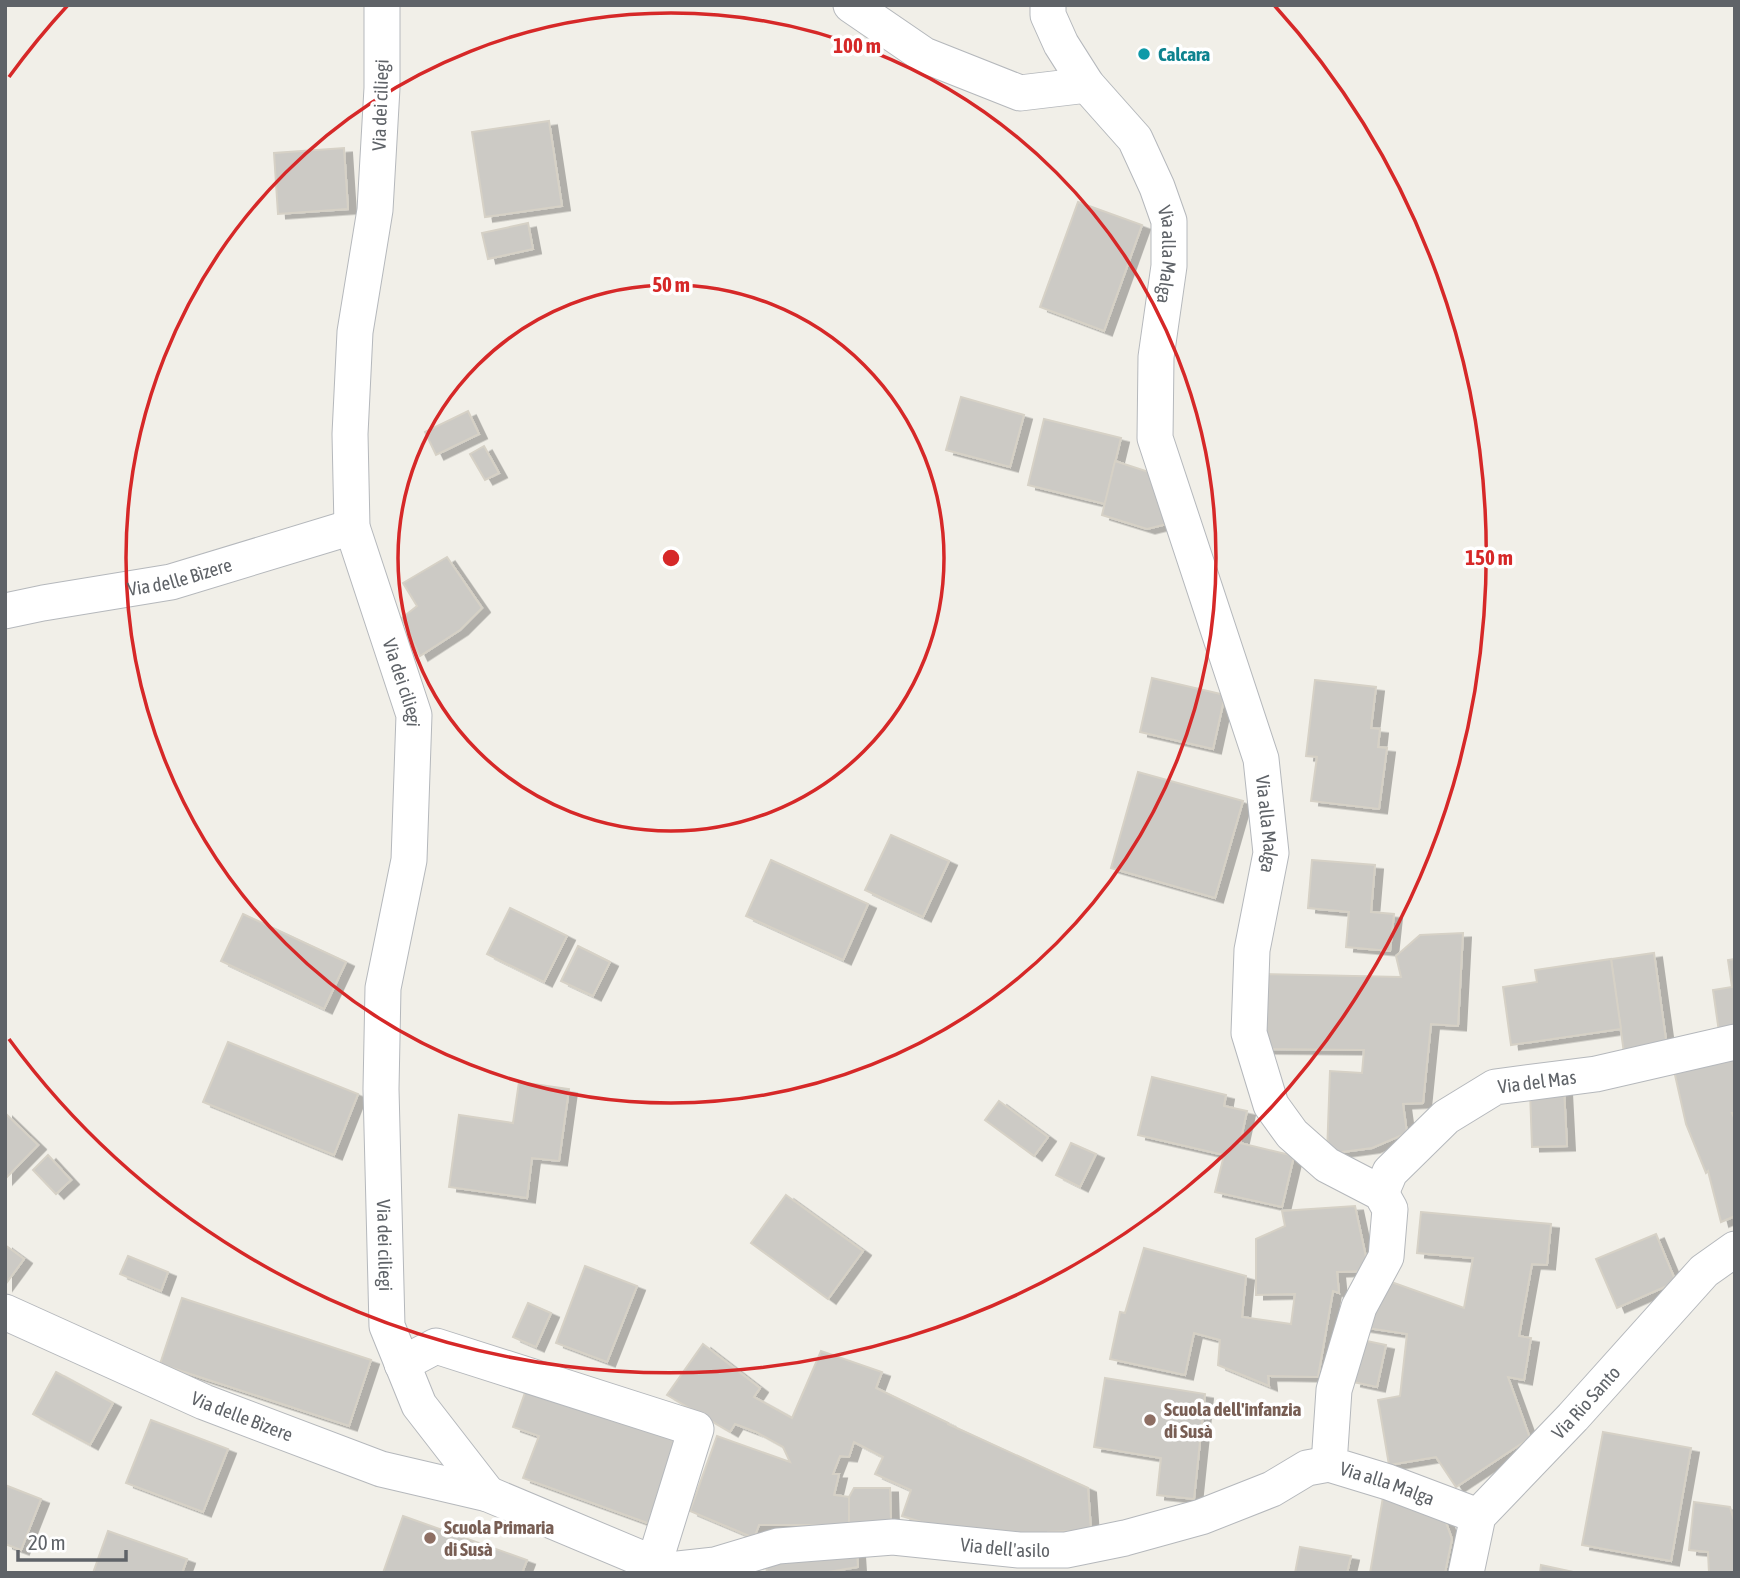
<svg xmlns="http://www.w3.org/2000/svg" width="1740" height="1578" font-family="'Asap Condensed',sans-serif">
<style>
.building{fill:#cccac5;stroke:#d6d1c6;stroke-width:2;filter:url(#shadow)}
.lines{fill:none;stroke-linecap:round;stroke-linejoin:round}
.street-casing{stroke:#b5b8bc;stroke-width:37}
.street{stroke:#fff;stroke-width:35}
.ring{fill:none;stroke:#d62828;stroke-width:3.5}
.culture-dot{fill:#0f9aa8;stroke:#fff;stroke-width:2.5}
.education-dot{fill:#8d6e63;stroke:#fff;stroke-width:2.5}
.labels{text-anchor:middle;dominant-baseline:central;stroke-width:7;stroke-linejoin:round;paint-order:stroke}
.culture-label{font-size:19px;font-weight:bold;fill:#0d838f;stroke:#fff;text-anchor:start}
.street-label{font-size:19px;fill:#5f6368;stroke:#fff}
.education-label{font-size:19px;font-weight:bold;fill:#785e54;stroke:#fff;text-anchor:start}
.centre{fill:#d62828;stroke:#fff;stroke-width:3.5}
.ring-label{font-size:21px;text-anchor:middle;font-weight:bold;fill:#d62828;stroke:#fff;stroke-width:7;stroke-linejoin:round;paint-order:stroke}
</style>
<defs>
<filter id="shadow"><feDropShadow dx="8" dy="4.5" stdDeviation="0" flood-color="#0004"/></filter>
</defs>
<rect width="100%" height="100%" fill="#f1efe8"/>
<!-- building -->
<g class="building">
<path d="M549,121L562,206L485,217L472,132Z"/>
<path d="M344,148L348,209L278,214L274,153Z"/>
<path d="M1078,202L1142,225L1104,331L1040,307Z"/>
<path d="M528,223L533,249L488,259L482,233Z"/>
<path d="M961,397L1024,415L1010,467L946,450Z"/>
<path d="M468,411L479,434L436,455L425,432Z"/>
<path d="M1044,419L1121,438L1105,504L1028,485Z"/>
<path d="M484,446L499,473L485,480L470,454Z"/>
<path d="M1115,461L1158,475L1171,523L1147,529L1102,515Z"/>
<path d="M447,557L482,608L460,630L420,656L402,618L417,606L403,583Z"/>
<path d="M1152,678L1225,695L1213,749L1140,732Z"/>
<path d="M1315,680L1376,687L1371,728L1380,729L1378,747L1387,748L1379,809L1311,801L1317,757L1306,756Z"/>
<path d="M1138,772L1243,801L1215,898L1111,868Z"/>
<path d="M891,835L949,861L923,917L865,890Z"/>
<path d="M771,860L868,904L843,960L746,916Z"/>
<path d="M1312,860L1375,865L1371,912L1394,914L1390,951L1346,947L1349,912L1308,908Z"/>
<path d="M510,908L567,936L544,982L487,954Z"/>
<path d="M243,914L346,962L324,1009L221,961Z"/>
<path d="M1463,933L1458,1026L1431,1024L1423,1103L1403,1104L1407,1133L1372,1148L1327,1154L1330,1071L1362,1073L1364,1050L1261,1049L1262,974L1401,977L1396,956L1420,935Z"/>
<path d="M578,946L610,962L593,996L561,981Z"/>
<path d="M1654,953L1667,1047L1624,1053L1611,959Z"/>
<path d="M1611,959L1621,1029L1511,1045L1503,987L1537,982L1535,970Z"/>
<path d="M1735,959V1030L1719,1032L1713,990L1732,987L1728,960Z"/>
<path d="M228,1042L358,1094L334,1155L203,1102Z"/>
<path d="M1735,1052V1113H1732L1735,1120V1216L1721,1222L1708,1171L1706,1173L1686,1124L1673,1066Z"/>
<path d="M1152,1077L1226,1095L1224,1106L1247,1111L1240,1143L1294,1156L1282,1207L1215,1192L1224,1155L1138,1135Z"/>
<path d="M519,1082L569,1089L559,1161L532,1158L527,1198L449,1187L459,1115L513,1123Z"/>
<path d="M1564,1089L1567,1146L1532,1147L1530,1091Z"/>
<path d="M999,1101L1048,1137L1034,1156L985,1120Z"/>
<path d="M5,1113L38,1145L5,1179Z"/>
<path d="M1071,1143L1096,1154L1080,1187L1056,1175Z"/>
<path d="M48,1155L71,1180L56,1194L33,1170Z"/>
<path d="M786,1195L863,1251L828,1299L751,1243Z"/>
<path d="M1355,1206L1369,1271L1337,1272L1339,1293L1333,1291L1318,1377L1268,1376L1269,1386L1218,1365L1220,1340L1194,1333L1185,1375L1110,1359L1120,1312L1125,1313L1144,1248L1246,1276L1242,1317L1291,1324L1295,1294L1256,1295V1239L1285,1226L1282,1211Z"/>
<path d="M1421,1212L1551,1224L1547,1265L1532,1264L1519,1336L1531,1338L1524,1380L1508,1377L1530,1438L1456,1487L1436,1457L1389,1465L1378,1400L1400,1396L1407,1334L1361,1327L1383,1279L1464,1308L1473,1258L1417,1253Z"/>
<path d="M1656,1234L1676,1282L1617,1308L1596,1259Z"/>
<path d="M5,1245L24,1259L5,1285Z"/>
<path d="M128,1256L168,1272L161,1291L120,1274Z"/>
<path d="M585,1266L637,1286L607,1362L556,1343Z"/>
<path d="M182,1298L371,1360L349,1426L160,1364Z"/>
<path d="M528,1303L551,1313L536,1347L513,1337Z"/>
<path d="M1362,1340L1386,1345L1377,1387L1353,1382Z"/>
<path d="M703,1344L760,1388L754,1397L792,1418L821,1351L882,1372L876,1388L948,1423V1424L1088,1488L1091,1530L1048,1532L1049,1544L986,1542L902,1516L911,1490L875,1474L883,1457L854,1442L849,1457L840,1456L833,1474H839L834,1495L849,1497V1525H759L754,1538L690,1511L717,1436L790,1462L783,1447L756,1432L735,1424L730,1432L667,1395Z"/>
<path d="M56,1372L113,1403L90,1445L33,1414Z"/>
<path d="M1105,1378L1205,1394L1194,1499L1157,1495L1161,1458L1094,1447Z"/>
<path d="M528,1384L684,1440L653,1525L523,1478L539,1436L513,1427Z"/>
<path d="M151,1420L228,1449L203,1512L126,1483Z"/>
<path d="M1603,1432L1691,1448L1671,1561L1582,1545Z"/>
<path d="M5,1485L41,1499L21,1550L5,1544Z"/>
<path d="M854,1488H890L891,1522L849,1525V1497Z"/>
<path d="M1383,1497L1444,1517L1452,1539L1445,1573H1370Z"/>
<path d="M1694,1502L1730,1507L1735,1524V1573H1709L1708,1552L1689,1550Z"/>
<path d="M403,1516L527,1560L522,1573H383Z"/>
<path d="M108,1531L187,1559L182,1573H93Z"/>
<path d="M1300,1547L1351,1556L1347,1573H1295Z"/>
<path d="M857,1552L858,1567L822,1573H767L766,1564Z"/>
<path d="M1541,1565L1578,1573H1540Z"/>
</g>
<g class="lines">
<!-- street casing -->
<g class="street-casing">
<g id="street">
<path id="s1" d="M382,5V88L375,210L355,332L350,434L352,527L414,715L409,860L383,988L381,1089L387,1326L419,1405L488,1494"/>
<path d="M851,5L924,55L1020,93L1087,85"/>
<path id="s2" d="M1048,5V15L1061,44L1087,85L1135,139L1157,187L1169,221V266L1156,357L1155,438L1261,759L1271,853L1252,950L1249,1033L1271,1105L1292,1134L1327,1165L1381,1193L1390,1209L1386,1257L1359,1307L1334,1390L1329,1464L1388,1482L1478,1516"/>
<path id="s3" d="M5,611L43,603L171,582L352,527"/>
<path id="s4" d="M1381,1193L1390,1172L1446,1117L1495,1087L1596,1074L1735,1042"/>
<path id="s5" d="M5,1312L204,1402L381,1469L488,1494L669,1570L715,1565L778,1546L893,1537L1019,1550H1066L1125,1538L1201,1517L1272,1489L1307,1468L1329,1464"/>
<path d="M402,1364L436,1346L696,1429L654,1564"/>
<path id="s6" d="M1466,1573L1478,1516L1573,1417L1704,1271L1735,1249"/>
</g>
</g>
<!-- street -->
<use href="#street" class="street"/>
</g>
<!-- distance rings -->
<g class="ring">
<circle cx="671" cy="558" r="273"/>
<circle cx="671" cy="558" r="545"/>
<path d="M9 77A818 818 0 0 1 68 5M1274 5A818 818 0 1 1 9 1039"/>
</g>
<!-- markers -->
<circle class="culture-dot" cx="1144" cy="54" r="7"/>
<g class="education-dot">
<circle cx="1150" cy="1420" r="7"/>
<circle cx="430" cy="1538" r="7"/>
</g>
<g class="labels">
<!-- culture labels -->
<g class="culture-label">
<text x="1158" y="54">Calcara</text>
</g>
<!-- street labels -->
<g class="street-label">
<text transform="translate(380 105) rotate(-88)">Via dei ciliegi</text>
<text stroke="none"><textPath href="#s2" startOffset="285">Via alla Malga</textPath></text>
<text stroke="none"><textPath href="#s3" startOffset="178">Via delle Bìzere</textPath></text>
<text stroke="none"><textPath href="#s1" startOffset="688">Via dei ciliegi</textPath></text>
<text stroke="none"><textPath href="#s2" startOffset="873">Via alla Malga</textPath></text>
<text stroke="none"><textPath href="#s4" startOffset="201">Via del Mas</textPath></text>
<text stroke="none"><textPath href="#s1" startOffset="1255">Via dei ciliegi</textPath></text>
<text stroke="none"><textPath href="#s6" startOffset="215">Via Rio Santo</textPath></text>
<text stroke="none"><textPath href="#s5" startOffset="259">Via delle Bìzere</textPath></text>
<text stroke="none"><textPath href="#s2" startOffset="1648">Via alla Malga</textPath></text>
<text stroke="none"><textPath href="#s5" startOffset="1054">Via dell'asilo</textPath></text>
</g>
<!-- education labels -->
<g class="education-label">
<text x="1164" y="1409">Scuola dell'infanzia<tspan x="1164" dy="22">di Susà</tspan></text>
<text x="444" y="1527">Scuola Primaria<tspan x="444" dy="22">di Susà</tspan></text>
</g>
</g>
<circle cx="671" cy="558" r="10" class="centre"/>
<g class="ring-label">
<text x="857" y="53">100 m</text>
<text x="671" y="292">50 m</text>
<text x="1489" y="565">150 m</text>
</g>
<!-- border -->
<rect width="1740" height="1578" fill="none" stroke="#5f6368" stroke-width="14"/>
<!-- scale -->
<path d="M18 1550v10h108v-10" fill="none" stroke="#5f6368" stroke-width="3.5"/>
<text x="28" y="1550" font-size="21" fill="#5f6368" stroke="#ffffff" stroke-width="5" paint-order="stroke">20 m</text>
</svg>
